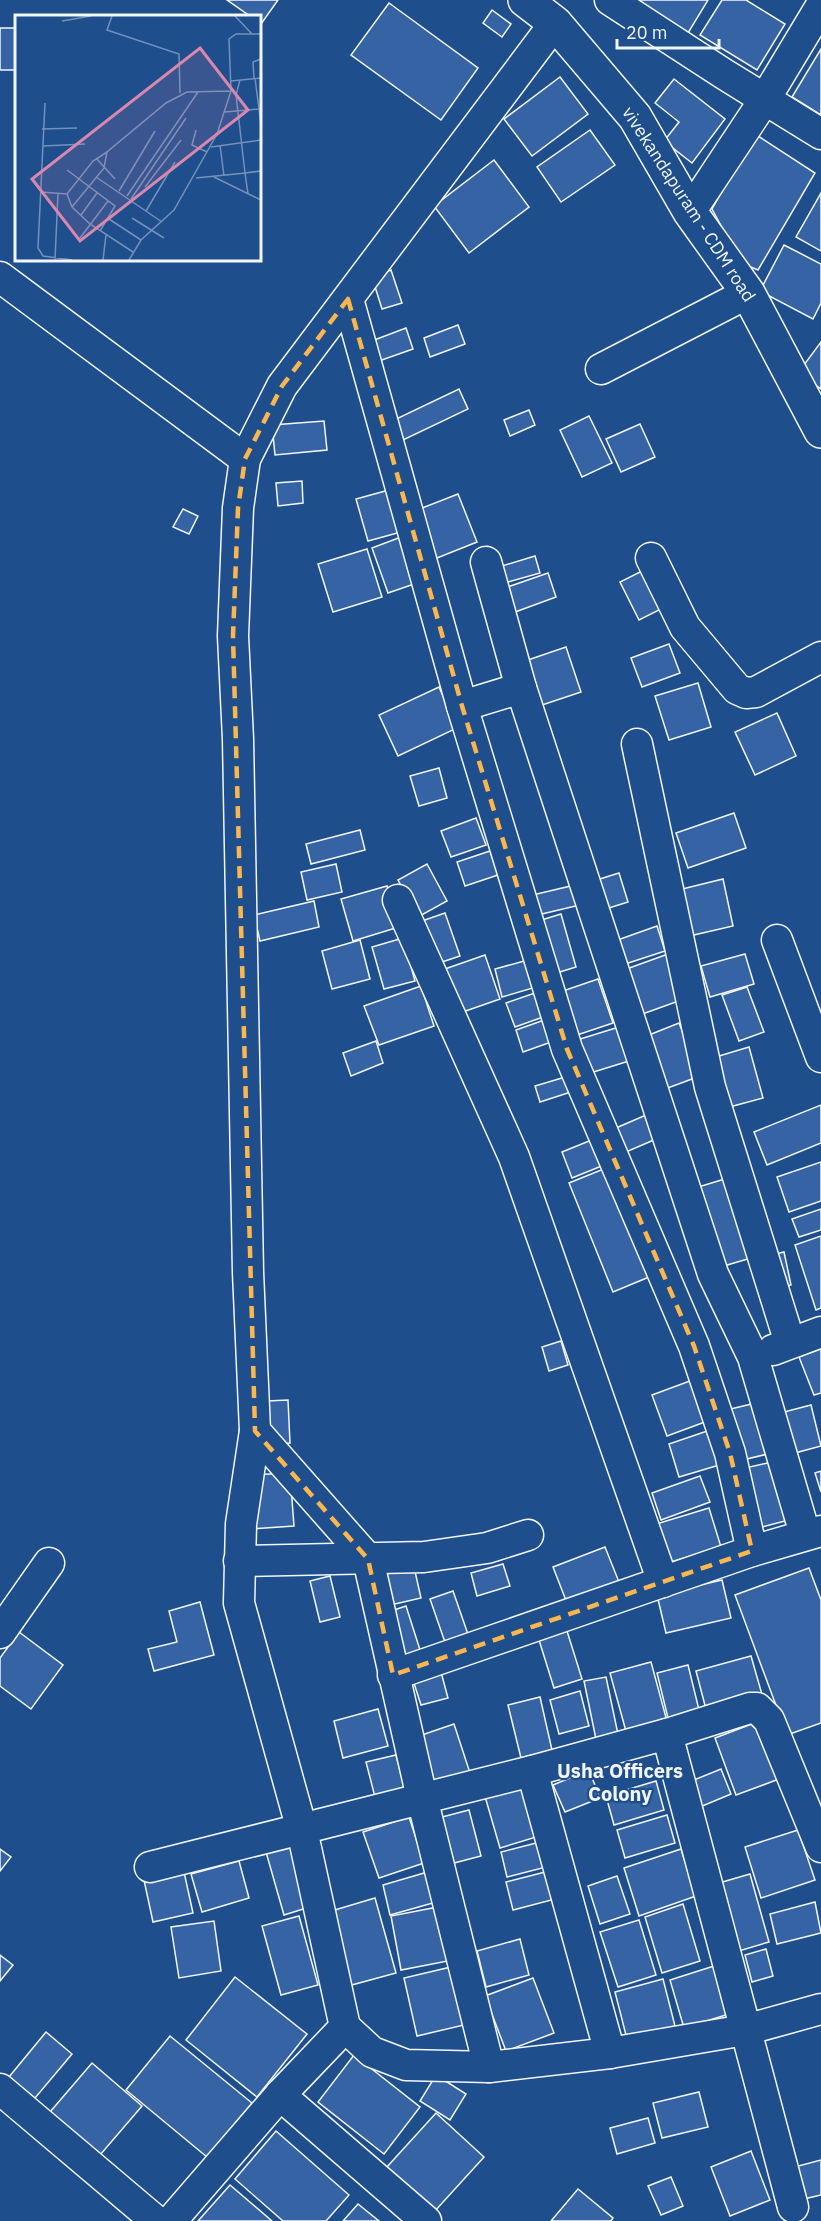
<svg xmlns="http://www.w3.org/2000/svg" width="821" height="2221" font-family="'IBM Plex Sans',sans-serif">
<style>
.building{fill:#3563a3;stroke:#f2f6ff;stroke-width:1.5}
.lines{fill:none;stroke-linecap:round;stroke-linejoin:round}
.minor-casing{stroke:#f2f6ff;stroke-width:33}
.tertiary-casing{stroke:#f2f6ff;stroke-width:36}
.minor{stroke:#1f4e8c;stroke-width:30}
.tertiary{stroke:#1f4e8c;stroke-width:33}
.marked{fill:none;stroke:#ffb74d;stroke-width:4.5;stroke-dasharray:12 8;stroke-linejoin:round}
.labels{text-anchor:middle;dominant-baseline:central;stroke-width:4.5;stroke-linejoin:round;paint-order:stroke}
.street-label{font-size:18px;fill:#f2f6ff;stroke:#1f4e8c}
.neighbourhood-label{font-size:20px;font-weight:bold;fill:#f2f6ff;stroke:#1f4e8c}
.inset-road{fill:none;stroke:#7391ba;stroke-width:1.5}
.view{fill:#da87ad;fill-opacity:0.15;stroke:#da87ad;stroke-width:3}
.inset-edge{fill:none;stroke:#f2f6ff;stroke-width:3}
</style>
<rect width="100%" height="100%" fill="#1f4e8c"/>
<!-- building -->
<g class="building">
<path d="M227,0H278L261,24L260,16H250Z"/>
<path d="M637,0H708L688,33L636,1Z"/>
<path d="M722,0H746L785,24L757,70L700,35Z"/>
<path d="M389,3L478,68L441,120L351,55Z"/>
<path d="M492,10L511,24L502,37L483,23Z"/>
<rect x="0" y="28" width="16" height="42"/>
<path d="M821,49V115L792,97Z"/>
<path d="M560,77L588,114L532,156L504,119Z"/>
<path d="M674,79L725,119L692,163L664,141L679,122L655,103Z"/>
<path d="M590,130L615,165L561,202L537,167Z"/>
<path d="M755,134L815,173L758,270L741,263L712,209Z"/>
<path d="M494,160L529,207L469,253L434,206Z"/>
<path d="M821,193V251L796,237Z"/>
<path d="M784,245L821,264V303L813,319L760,291Z"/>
<path d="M391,270L402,303L382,309L372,277Z"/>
<path d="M458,325L465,344L430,357L424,338Z"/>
<path d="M406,328L413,349L376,362L369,342Z"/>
<path d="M821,342V389L798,373Z"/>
<path d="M459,389L468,409L403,440L394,420Z"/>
<path d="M529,410L535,425L510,436L504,420Z"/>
<path d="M589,416L612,463L582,477L560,430Z"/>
<path d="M324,421L327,450L275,455L272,425Z"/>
<path d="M640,424L655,457L621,472L606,439Z"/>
<path d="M302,481L303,503L278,506L276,483Z"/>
<path d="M389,490L401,532L368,541L356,499Z"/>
<path d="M458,494L477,542L432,560L412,512Z"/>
<path d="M183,509L198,516L189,534L173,527Z"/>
<path d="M401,537L417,583L388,593L372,548Z"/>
<path d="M367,549L382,597L333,612L318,564Z"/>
<path d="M535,556L540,573L497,585L492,569Z"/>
<path d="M642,571L661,609L639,620L620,582Z"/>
<path d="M548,573L556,597L507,615L499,590Z"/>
<path d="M669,644L680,673L642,687L631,658Z"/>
<path d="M566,647L581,692L536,707L522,662Z"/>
<path d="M698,683L711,727L669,740L655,696Z"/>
<path d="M439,687L457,728L398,756L379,715Z"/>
<path d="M777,713L796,756L755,775L735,732Z"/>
<path d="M439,768L447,798L419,806L410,776Z"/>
<path d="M734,813L746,848L688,868L676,833Z"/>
<path d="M476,818L486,845L451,857L441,831Z"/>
<path d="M360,830L365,850L311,864L306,844Z"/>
<path d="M490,851L498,875L465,886L457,862Z"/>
<path d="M336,864L342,892L307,900L301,872Z"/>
<path d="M427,864L447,901L418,917L398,880Z"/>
<path d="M619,873L628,902L596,912L587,883Z"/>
<path d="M723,879L733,926L685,937L674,891Z"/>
<path d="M575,885L580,905L529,917L524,897Z"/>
<path d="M387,886L399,927L353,941L341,899Z"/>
<path d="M314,901L319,927L260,941L254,915Z"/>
<path d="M445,913L460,956L436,964L422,921Z"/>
<path d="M561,914L576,967L550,975L535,922Z"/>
<path d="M657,926L665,951L619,966L612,942Z"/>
<path d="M403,938L415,981L384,989L372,947Z"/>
<path d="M360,940L370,979L332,989L322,951Z"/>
<path d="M668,954L684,999L637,1016L621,971Z"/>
<path d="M745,954L754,984L710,997L701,966Z"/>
<path d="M485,955L500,999L457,1014L442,970Z"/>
<path d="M535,958L543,985L502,997L495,969Z"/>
<path d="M598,979L613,1023L574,1036L560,992Z"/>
<path d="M421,986L434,1026L379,1045L364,1006Z"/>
<path d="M747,987L764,1032L739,1041L722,995Z"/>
<path d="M535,993L543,1017L515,1027L506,1003Z"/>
<path d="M547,1019L554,1041L523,1052L516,1030Z"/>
<path d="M679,1023L700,1076L665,1089L644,1037Z"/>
<path d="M619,1027L629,1061L587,1074L577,1040Z"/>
<path d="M376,1041L383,1063L351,1076L343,1053Z"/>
<path d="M749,1047L763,1098L722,1109L709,1059Z"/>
<path d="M572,1075L577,1090L540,1102L535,1086Z"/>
<path d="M821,1105V1143L767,1165L754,1132Z"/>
<path d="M653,1112L663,1136L619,1155L609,1131Z"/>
<path d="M594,1139L604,1165L572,1178L562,1152Z"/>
<path d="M821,1162V1201L789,1212L777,1177Z"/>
<path d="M606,1168L649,1277L613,1292L569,1183Z"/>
<path d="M728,1178L751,1258L717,1268L695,1188Z"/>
<path d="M821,1209V1230L799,1237L792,1219Z"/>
<path d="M821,1236V1308L816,1310L795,1245Z"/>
<path d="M784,1252L791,1285L774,1289L767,1256Z"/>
<path d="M561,1341L568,1365L549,1371L542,1347Z"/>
<path d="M821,1349V1393L814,1395L799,1357Z"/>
<path d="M698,1378L713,1419L667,1436L652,1395Z"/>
<path d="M288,1400L290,1443L270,1445L267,1401Z"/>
<path d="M760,1402L772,1453L734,1462L722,1411Z"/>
<path d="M811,1405L821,1446L795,1453L784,1412Z"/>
<path d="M716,1428L726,1463L679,1477L669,1444Z"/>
<path d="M772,1462L785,1521L758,1528L745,1468Z"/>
<path d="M821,1471V1492L815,1473Z"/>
<path d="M290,1473L294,1526L252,1529L249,1475Z"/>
<path d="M700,1476L710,1502L661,1520L652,1493Z"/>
<path d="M709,1508L721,1547L664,1564L653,1525Z"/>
<path d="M605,1547L619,1582L567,1603L553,1567Z"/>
<path d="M503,1564L510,1586L477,1596L471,1573Z"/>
<path d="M414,1567L421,1598L386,1606L378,1575Z"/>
<path d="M809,1568L821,1600V1723L787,1735L735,1595Z"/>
<path d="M330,1576L340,1617L320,1622L310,1581Z"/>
<path d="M722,1580L731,1618L666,1633L657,1595Z"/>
<path d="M453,1591L470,1640L447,1648L430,1599Z"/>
<path d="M200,1602L214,1655L154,1671L148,1649L177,1642L169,1611Z"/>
<path d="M406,1606L421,1653L404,1659L388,1612Z"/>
<path d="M567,1631L582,1679L554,1688L539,1640Z"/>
<path d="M19,1632L63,1665L31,1709L0,1686V1658Z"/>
<path d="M751,1656L763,1698L707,1713L696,1671Z"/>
<path d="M651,1662L668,1725L627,1735L610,1673Z"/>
<path d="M688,1665L700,1714L669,1722L657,1673Z"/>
<path d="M441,1672L448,1698L421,1705L413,1680Z"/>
<path d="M606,1677L619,1739L597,1744L584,1681Z"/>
<path d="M580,1691L589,1726L559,1734L550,1700Z"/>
<path d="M540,1697L552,1750L521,1758L508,1705Z"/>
<path d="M378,1709L388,1746L343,1758L334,1721Z"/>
<path d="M757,1722L779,1779L736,1795L715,1738Z"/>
<path d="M454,1724L470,1773L432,1785L416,1737Z"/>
<path d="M396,1755L405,1790L375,1797L366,1762Z"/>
<path d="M721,1769L731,1794L700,1807L689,1782Z"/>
<path d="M589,1770L600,1798L565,1812L553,1785Z"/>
<path d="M530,1780L546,1834L500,1848L484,1793Z"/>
<path d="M656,1781L664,1810L614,1825L606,1796Z"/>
<path d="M469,1810L481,1856L454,1863L442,1817Z"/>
<path d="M667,1815L675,1843L625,1858L617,1830Z"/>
<path d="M409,1817L424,1863L379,1878L363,1832Z"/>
<path d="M798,1830L815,1880L761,1898L745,1847Z"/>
<path d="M548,1840L554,1865L507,1877L501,1852Z"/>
<path d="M299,1843L316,1905L284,1915L266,1852Z"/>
<path d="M0,1849L11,1857L0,1871Z"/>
<path d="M681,1849L696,1896L639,1916L624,1868Z"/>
<path d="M239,1861L249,1898L202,1912L191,1874Z"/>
<path d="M553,1870L559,1898L513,1910L506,1882Z"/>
<path d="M431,1871L440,1901L390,1915L383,1885Z"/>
<path d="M184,1872L193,1913L153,1922L144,1880Z"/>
<path d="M750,1874L769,1942L732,1953L712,1885Z"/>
<path d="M617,1876L630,1914L600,1924L588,1886Z"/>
<path d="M375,1898L396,1973L348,1986L328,1912Z"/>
<path d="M815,1902L821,1933L777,1944L770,1914Z"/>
<path d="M683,1904L700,1961L662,1973L645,1917Z"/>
<path d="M443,1906L453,1960L401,1970L391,1916Z"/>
<path d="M299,1916L318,1985L281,1995L262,1926Z"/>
<path d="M639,1920L656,1975L618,1987L600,1932Z"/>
<path d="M214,1921L221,1971L179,1978L171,1927Z"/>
<path d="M520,1939L529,1975L486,1987L477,1951Z"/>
<path d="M766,1949L773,1976L752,1982L745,1955Z"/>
<path d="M0,1955L13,1965L0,1981Z"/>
<path d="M714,1966L729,2014L684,2028L670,1980Z"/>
<path d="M451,1967L464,2025L417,2036L404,1978Z"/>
<path d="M235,1977L307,2034L257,2097L186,2040Z"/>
<path d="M533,1978L554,2033L506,2051L485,1996Z"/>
<path d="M663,1979L675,2026L627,2039L615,1992Z"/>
<path d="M46,2032L72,2054L35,2098L9,2077Z"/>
<path d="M170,2036L252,2103L207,2157L126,2090Z"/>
<path d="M354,2055L420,2107L384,2154L318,2102Z"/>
<path d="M92,2063L142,2106L94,2162L44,2119Z"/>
<path d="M436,2075L466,2094L450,2120L420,2101Z"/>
<path d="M699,2092L708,2127L662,2138L653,2103Z"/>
<path d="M436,2113L484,2157L434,2212L386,2168Z"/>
<path d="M648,2118L655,2143L617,2154L610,2128Z"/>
<path d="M276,2131L349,2195L326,2221H283L235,2179Z"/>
<path d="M751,2151L770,2200L730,2216L711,2167Z"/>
<path d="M821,2160V2195L795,2201L787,2169Z"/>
<path d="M671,2177L683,2206L661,2215L648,2186Z"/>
<path d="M230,2185L272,2221H198Z"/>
<path d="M578,2189L613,2218L611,2221H551Z"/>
<path d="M358,2204L379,2221H343Z"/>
</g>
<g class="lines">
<!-- minor casing -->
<g class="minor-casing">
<g id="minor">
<path d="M610,0L724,74L821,134"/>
<path d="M690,212L765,99L821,6"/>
<path d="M0,277L245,459"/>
<path d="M348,299L462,706L567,1049L694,1346L730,1453L752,1551"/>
<path d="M601,369L748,293"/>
<path d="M651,558L685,627L737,689L746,693L756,692L821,657"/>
<path d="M486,562L521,688L713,1274L753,1357L805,1534"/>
<path d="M462,706L521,688"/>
<path d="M637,744L710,1087L790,1343"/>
<path d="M398,900L514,1157L663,1582"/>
<path d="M777,940L821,1057"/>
<path d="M773,1350L821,1332"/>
<path d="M239,1561L424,1557L487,1548L528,1535"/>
<path d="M0,1633L49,1563"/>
<path d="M393,1675L752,1551L821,1531"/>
<path d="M667,1734L793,2207"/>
<path d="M532,1771L610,2053"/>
<path d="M150,1867L532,1771L667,1734L750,1708H757L769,1720L821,1847"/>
<path d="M345,2027L372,2052L406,2065L489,2067L610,2053L745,2030L821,2009"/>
<path d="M489,2067L422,1798L368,1559L255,1431L248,1272L238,739L233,636L238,508L245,459L282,386L555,23"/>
<path d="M0,2089L156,2221"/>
<path d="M280,2095L426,2221"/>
<path d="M171,2221L280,2095L345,2027L302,1830L239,1603L241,1524L255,1431"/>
</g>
</g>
<!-- tertiary casing -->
<g class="tertiary-casing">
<path id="tertiary" d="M525,0L555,23L635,117L690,212L748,293L821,431"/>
</g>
<!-- minor -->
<use href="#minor" class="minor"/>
<!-- tertiary -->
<use href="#tertiary" class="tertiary"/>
</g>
<!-- marked area -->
<path class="marked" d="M348,299L462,706L567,1049L694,1346L730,1453L752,1551L393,1675L368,1559L255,1431L233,636L238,508L245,459L282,386Z"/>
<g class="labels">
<!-- street labels -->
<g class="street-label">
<text transform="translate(689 204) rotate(57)">vivekandapuram - CDM road</text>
</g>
<!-- neighbourhood labels -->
<g class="neighbourhood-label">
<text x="620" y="1770">Usha Officers<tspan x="620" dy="23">Colony</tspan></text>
</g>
</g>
<!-- overview -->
<g transform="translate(15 15)">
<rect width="246" height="246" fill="#1f4e8c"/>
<path class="inset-road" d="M97,1L92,15L164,39L165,78M220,1L237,19M47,6L76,1M239,63L238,47L246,44M240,63L246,110M216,66L246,63M30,88L23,233L28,241L57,245M210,97L245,94M27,114L62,113M181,115L177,130L192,137M205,130L209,161M28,131L70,129M196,132L246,125M81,143L100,164M52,155L100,191L85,216M81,162L147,207M199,162L246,185M181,163L230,158L221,80L225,65M130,172L166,125M104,176L140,116M26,177L52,179L78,146L92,137M52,179L57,192L75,209L118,237M233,179L230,158L246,156M112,181L183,77M116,184L171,103M57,192L89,153L92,137L151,88L172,77L216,76M131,196L160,147M66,200L82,178M117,203L149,223M94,204L126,225M65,223L93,186M40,245L43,178M88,245L91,220M114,245L126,225L159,195L202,119L216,76L214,24L221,19H246"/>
<path class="view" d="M185,33L233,95L65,226L17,164Z"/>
<rect width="246" height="246" class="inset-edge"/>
</g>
<!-- scale -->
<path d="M617 39v9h102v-9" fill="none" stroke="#f2f6ff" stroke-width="3"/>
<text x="626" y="39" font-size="18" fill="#f2f6ff" stroke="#1f4e8c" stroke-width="4.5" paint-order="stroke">20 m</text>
</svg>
